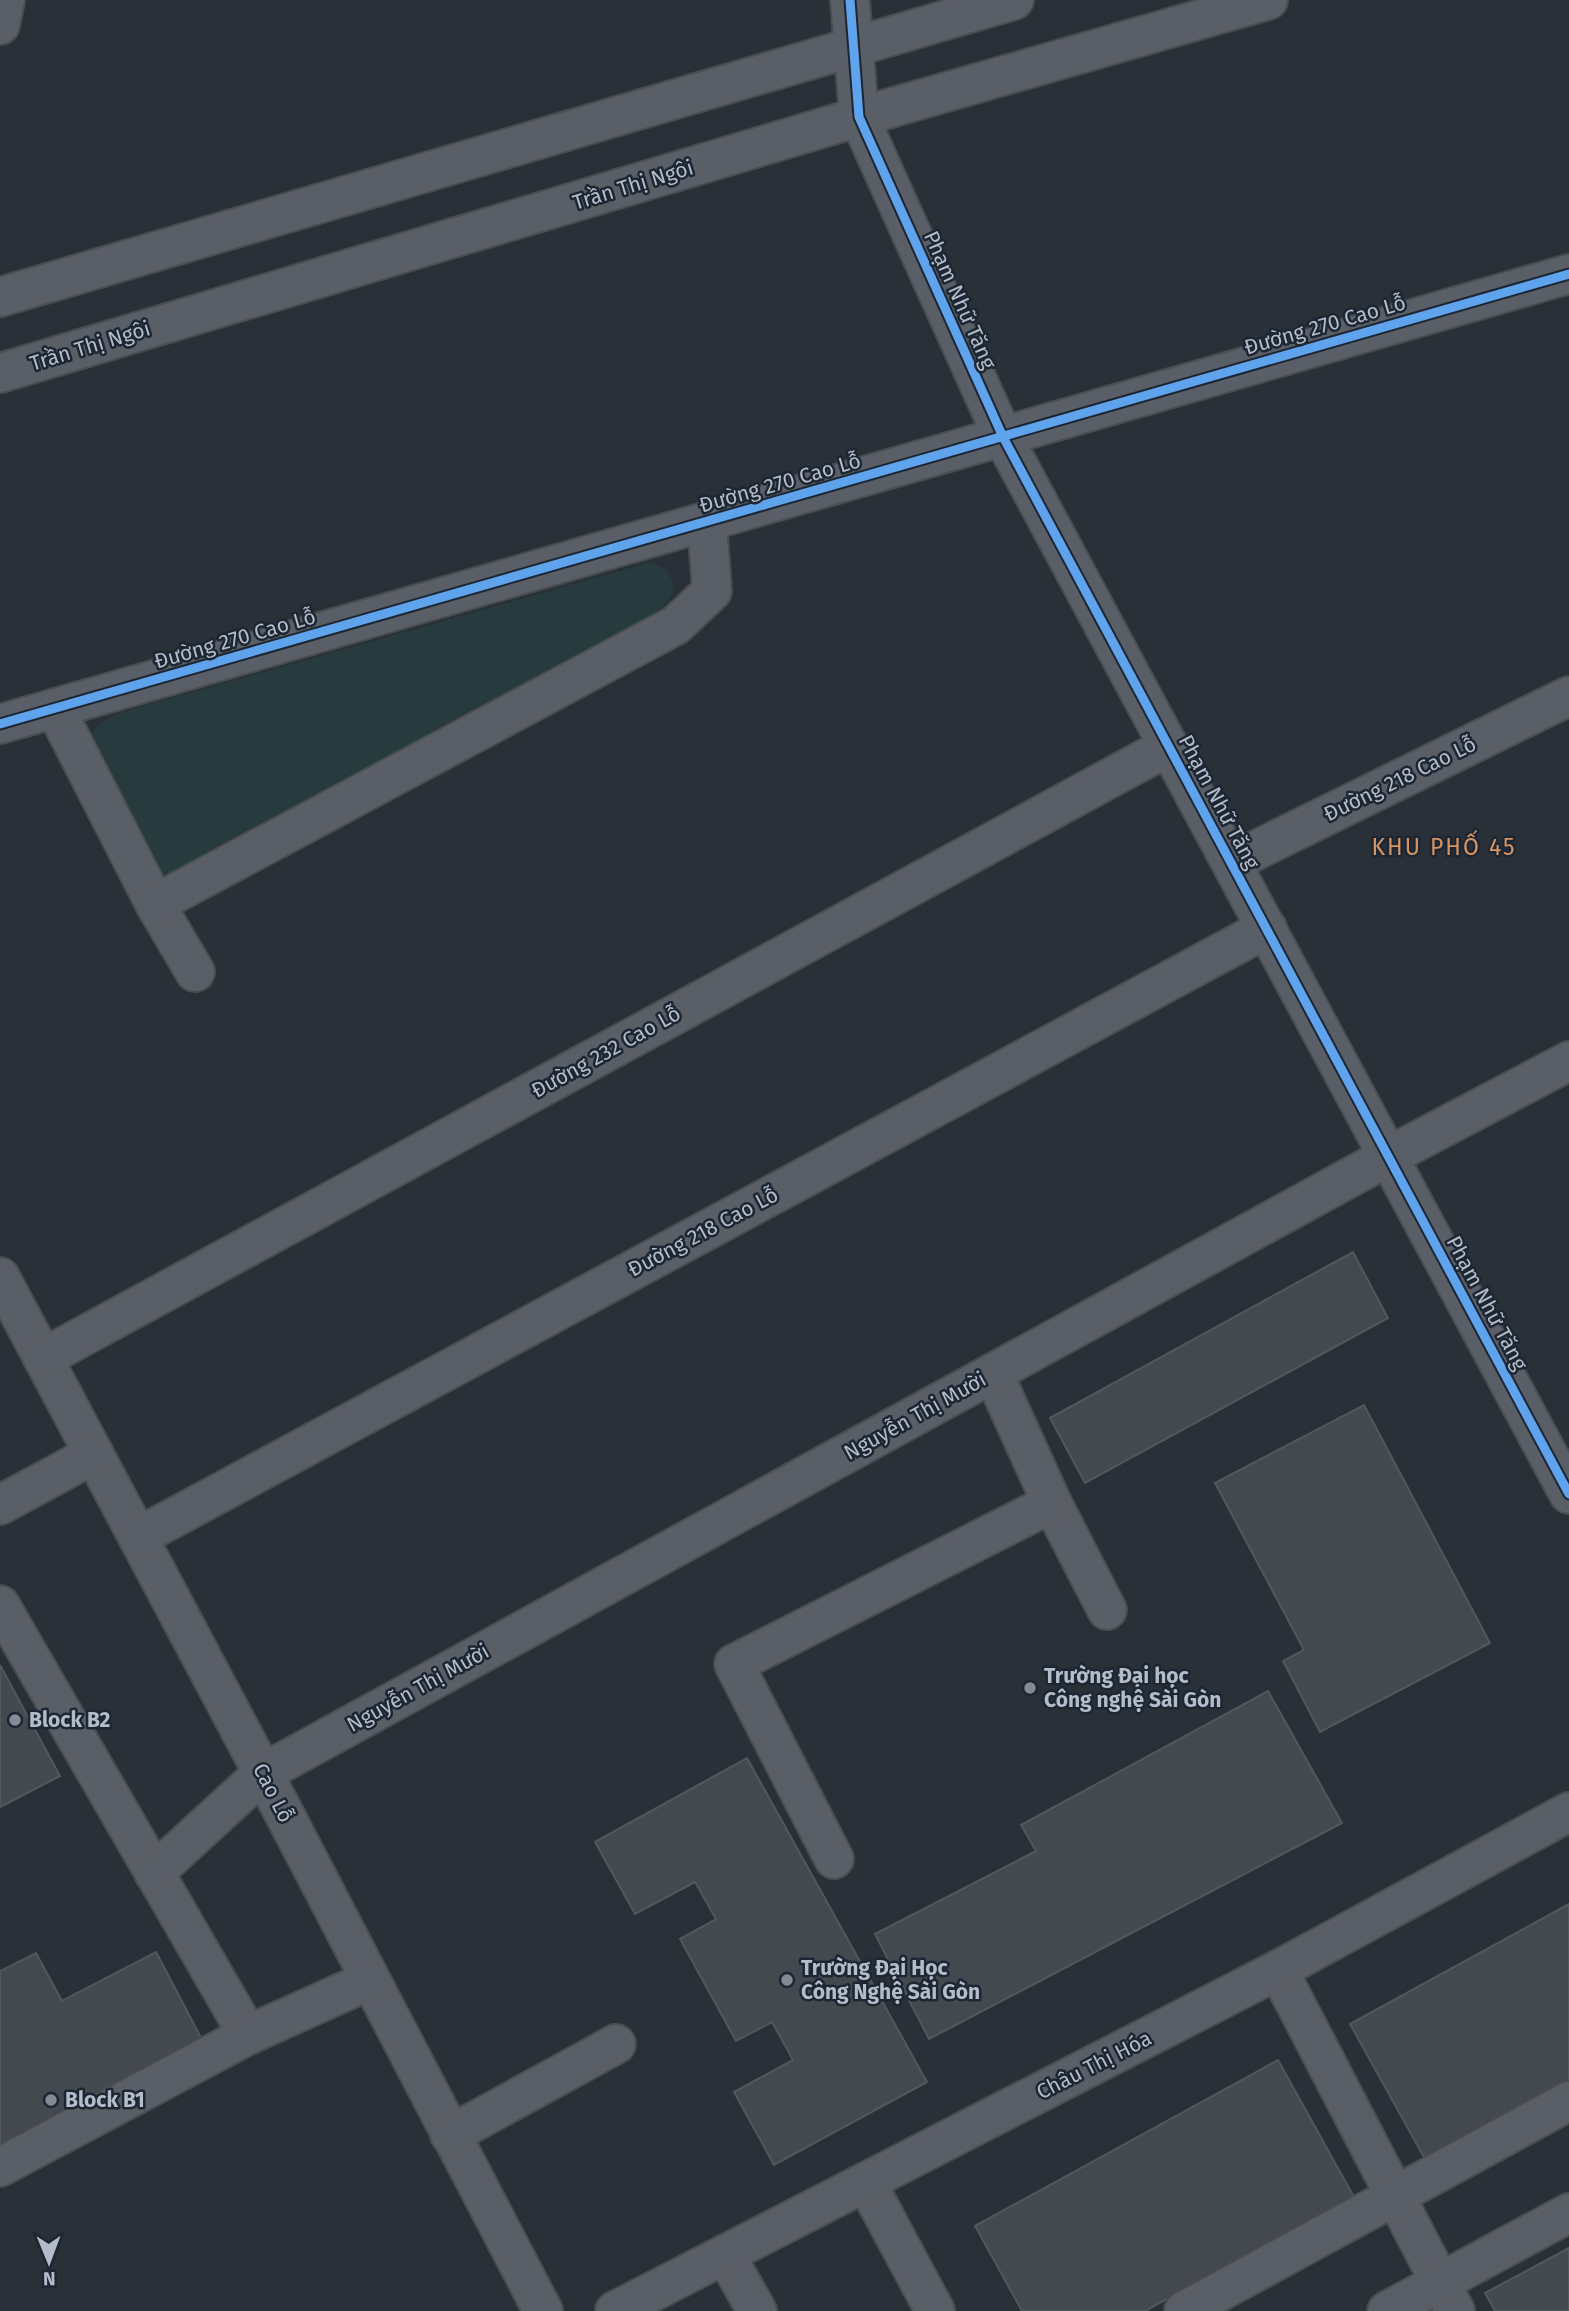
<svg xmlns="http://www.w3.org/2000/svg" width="1569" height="2311" font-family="'Fira Sans',sans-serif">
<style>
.green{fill:#273a3e}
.building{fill:#444950;stroke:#52575f;stroke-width:2}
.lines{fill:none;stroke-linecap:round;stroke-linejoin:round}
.minor-casing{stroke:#484c53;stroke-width:42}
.minor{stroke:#5a5e66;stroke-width:38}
.cycleway-casing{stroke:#1d2633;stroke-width:13}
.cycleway{stroke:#60a3ed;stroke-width:9}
.poi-dot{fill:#848b96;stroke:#1d2633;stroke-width:2.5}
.labels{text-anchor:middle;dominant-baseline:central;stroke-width:5;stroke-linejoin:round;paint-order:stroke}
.street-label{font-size:21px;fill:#b4bcc9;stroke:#1d2633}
.poi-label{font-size:21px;font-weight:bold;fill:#b4bcc9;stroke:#1d2633;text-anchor:start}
.neighbourhood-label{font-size:23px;letter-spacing:2px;fill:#d59563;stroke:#1d2633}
</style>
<rect width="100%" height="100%" fill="#2a3038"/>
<!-- green -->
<path class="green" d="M651,562L666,569L675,587L662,609L164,886L87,745L96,727L116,714Z"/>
<!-- building -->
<g class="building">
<path d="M1353,1252L1388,1318L1085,1483L1050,1418Z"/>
<path d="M1364,1405L1490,1643L1320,1732L1283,1661L1304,1650L1215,1483Z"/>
<path d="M0,1665L60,1776L0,1807Z"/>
<path d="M1268,1691L1342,1823L929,2039L875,1934L1036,1851L1021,1825Z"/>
<path d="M747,1758L927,2082L774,2165L734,2092L793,2060L772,2022L736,2041L680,1939L716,1919L695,1882L635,1914L595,1842Z"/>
<path d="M1569,1904V2082L1426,2161L1350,2024Z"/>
<path d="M156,1952L206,2047L0,2154V1971L36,1953L62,2001Z"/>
<path d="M1278,2060L1354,2197L1145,2311H1022L975,2226Z"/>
<path d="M1569,2248V2311H1495L1485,2293Z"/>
</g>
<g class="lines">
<!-- minor casing -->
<g class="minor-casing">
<g id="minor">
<path d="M850,0L859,117L1003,437L1569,1494"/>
<path d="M0,25L5,0"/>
<path d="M0,297L1014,0"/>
<path d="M0,373L859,117L1268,0"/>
<path d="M55,708L155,904L195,972"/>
<path d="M0,724L1569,274"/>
<path d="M1232,862L1569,696"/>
<path d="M155,904L676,625L712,591L707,522"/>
<path d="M0,1277L263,1773L543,2311"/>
<path d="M43,1358L1169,746"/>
<path d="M1052,1503L1107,1610"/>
<path d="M0,1505L94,1454"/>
<path d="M138,1537L1267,928"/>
<path d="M0,1605L248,2035"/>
<path d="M834,1859L734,1664L1052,1503L993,1373"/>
<path d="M154,1873L263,1773L1389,1156L1569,1061"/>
<path d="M1278,1970L1455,2311"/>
<path d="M450,2135L616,2044"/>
<path d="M0,2167L248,2035L370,1980"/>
<path d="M866,2182L935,2311"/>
<path d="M725,2254L757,2311"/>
<path d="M615,2311L1278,1970L1569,1812"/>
<path d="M1184,2311L1569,2101"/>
<path d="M1387,2311L1569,2213"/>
</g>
</g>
<!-- minor -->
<use href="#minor" class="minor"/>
<!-- cycleway casing -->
<g class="cycleway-casing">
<g id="cycleway">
<path d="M850,0L859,117L1003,437L1569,1494"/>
<path d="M0,724L1569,274"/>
</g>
</g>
<!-- cycleway -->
<use href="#cycleway" class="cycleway"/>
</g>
<!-- markers -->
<g class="poi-dot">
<circle cx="1030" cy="1688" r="7"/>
<circle cx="15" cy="1720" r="7"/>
<circle cx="787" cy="1980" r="7"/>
<circle cx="51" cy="2100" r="7"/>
</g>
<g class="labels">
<!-- street labels -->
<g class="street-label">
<text transform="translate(633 185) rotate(-17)">Trần Thị Ngôi</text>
<text transform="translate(960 300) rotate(66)">Phạm Nhữ Tăng</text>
<text transform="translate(1325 325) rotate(-16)">Đường 270 Cao Lỗ</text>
<text transform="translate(90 346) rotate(-17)">Trần Thị Ngôi</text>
<text transform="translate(780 483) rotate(-16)">Đường 270 Cao Lỗ</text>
<text transform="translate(235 639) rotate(-16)">Đường 270 Cao Lỗ</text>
<text transform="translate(1400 779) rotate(-26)">Đường 218 Cao Lỗ</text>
<text transform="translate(1219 802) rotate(62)">Phạm Nhữ Tăng</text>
<text transform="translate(606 1052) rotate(-29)">Đường 232 Cao Lỗ</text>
<text transform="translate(703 1232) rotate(-28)">Đường 218 Cao Lỗ</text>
<text transform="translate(1487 1303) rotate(62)">Phạm Nhữ Tăng</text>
<text transform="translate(915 1416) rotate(-29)">Nguyễn Thị Mười</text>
<text transform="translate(418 1688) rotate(-29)">Nguyễn Thị Mười</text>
<text transform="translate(273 1793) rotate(63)">Cao Lỗ</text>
<text transform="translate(1094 2065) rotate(-27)">Châu Thị Hóa</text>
</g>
<!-- poi labels -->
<g class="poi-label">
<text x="1044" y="1676">Trường Đại học<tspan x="1044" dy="24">Công nghệ Sài Gòn</tspan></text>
<text x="29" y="1720">Block B2</text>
<text x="801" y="1968">Trường Đại Học<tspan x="801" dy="24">Công Nghệ Sài Gòn</tspan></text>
<text x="65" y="2100">Block B1</text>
</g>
<!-- neighbourhood labels -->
<g class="neighbourhood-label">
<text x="1444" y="847">KHU PHỐ 45</text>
</g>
</g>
<!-- north arrow -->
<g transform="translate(49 2262) rotate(179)" stroke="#1d2633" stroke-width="5" paint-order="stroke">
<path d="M0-5L12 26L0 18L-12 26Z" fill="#b4bcc9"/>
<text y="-10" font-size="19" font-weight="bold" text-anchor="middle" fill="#b4bcc9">N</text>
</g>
</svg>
